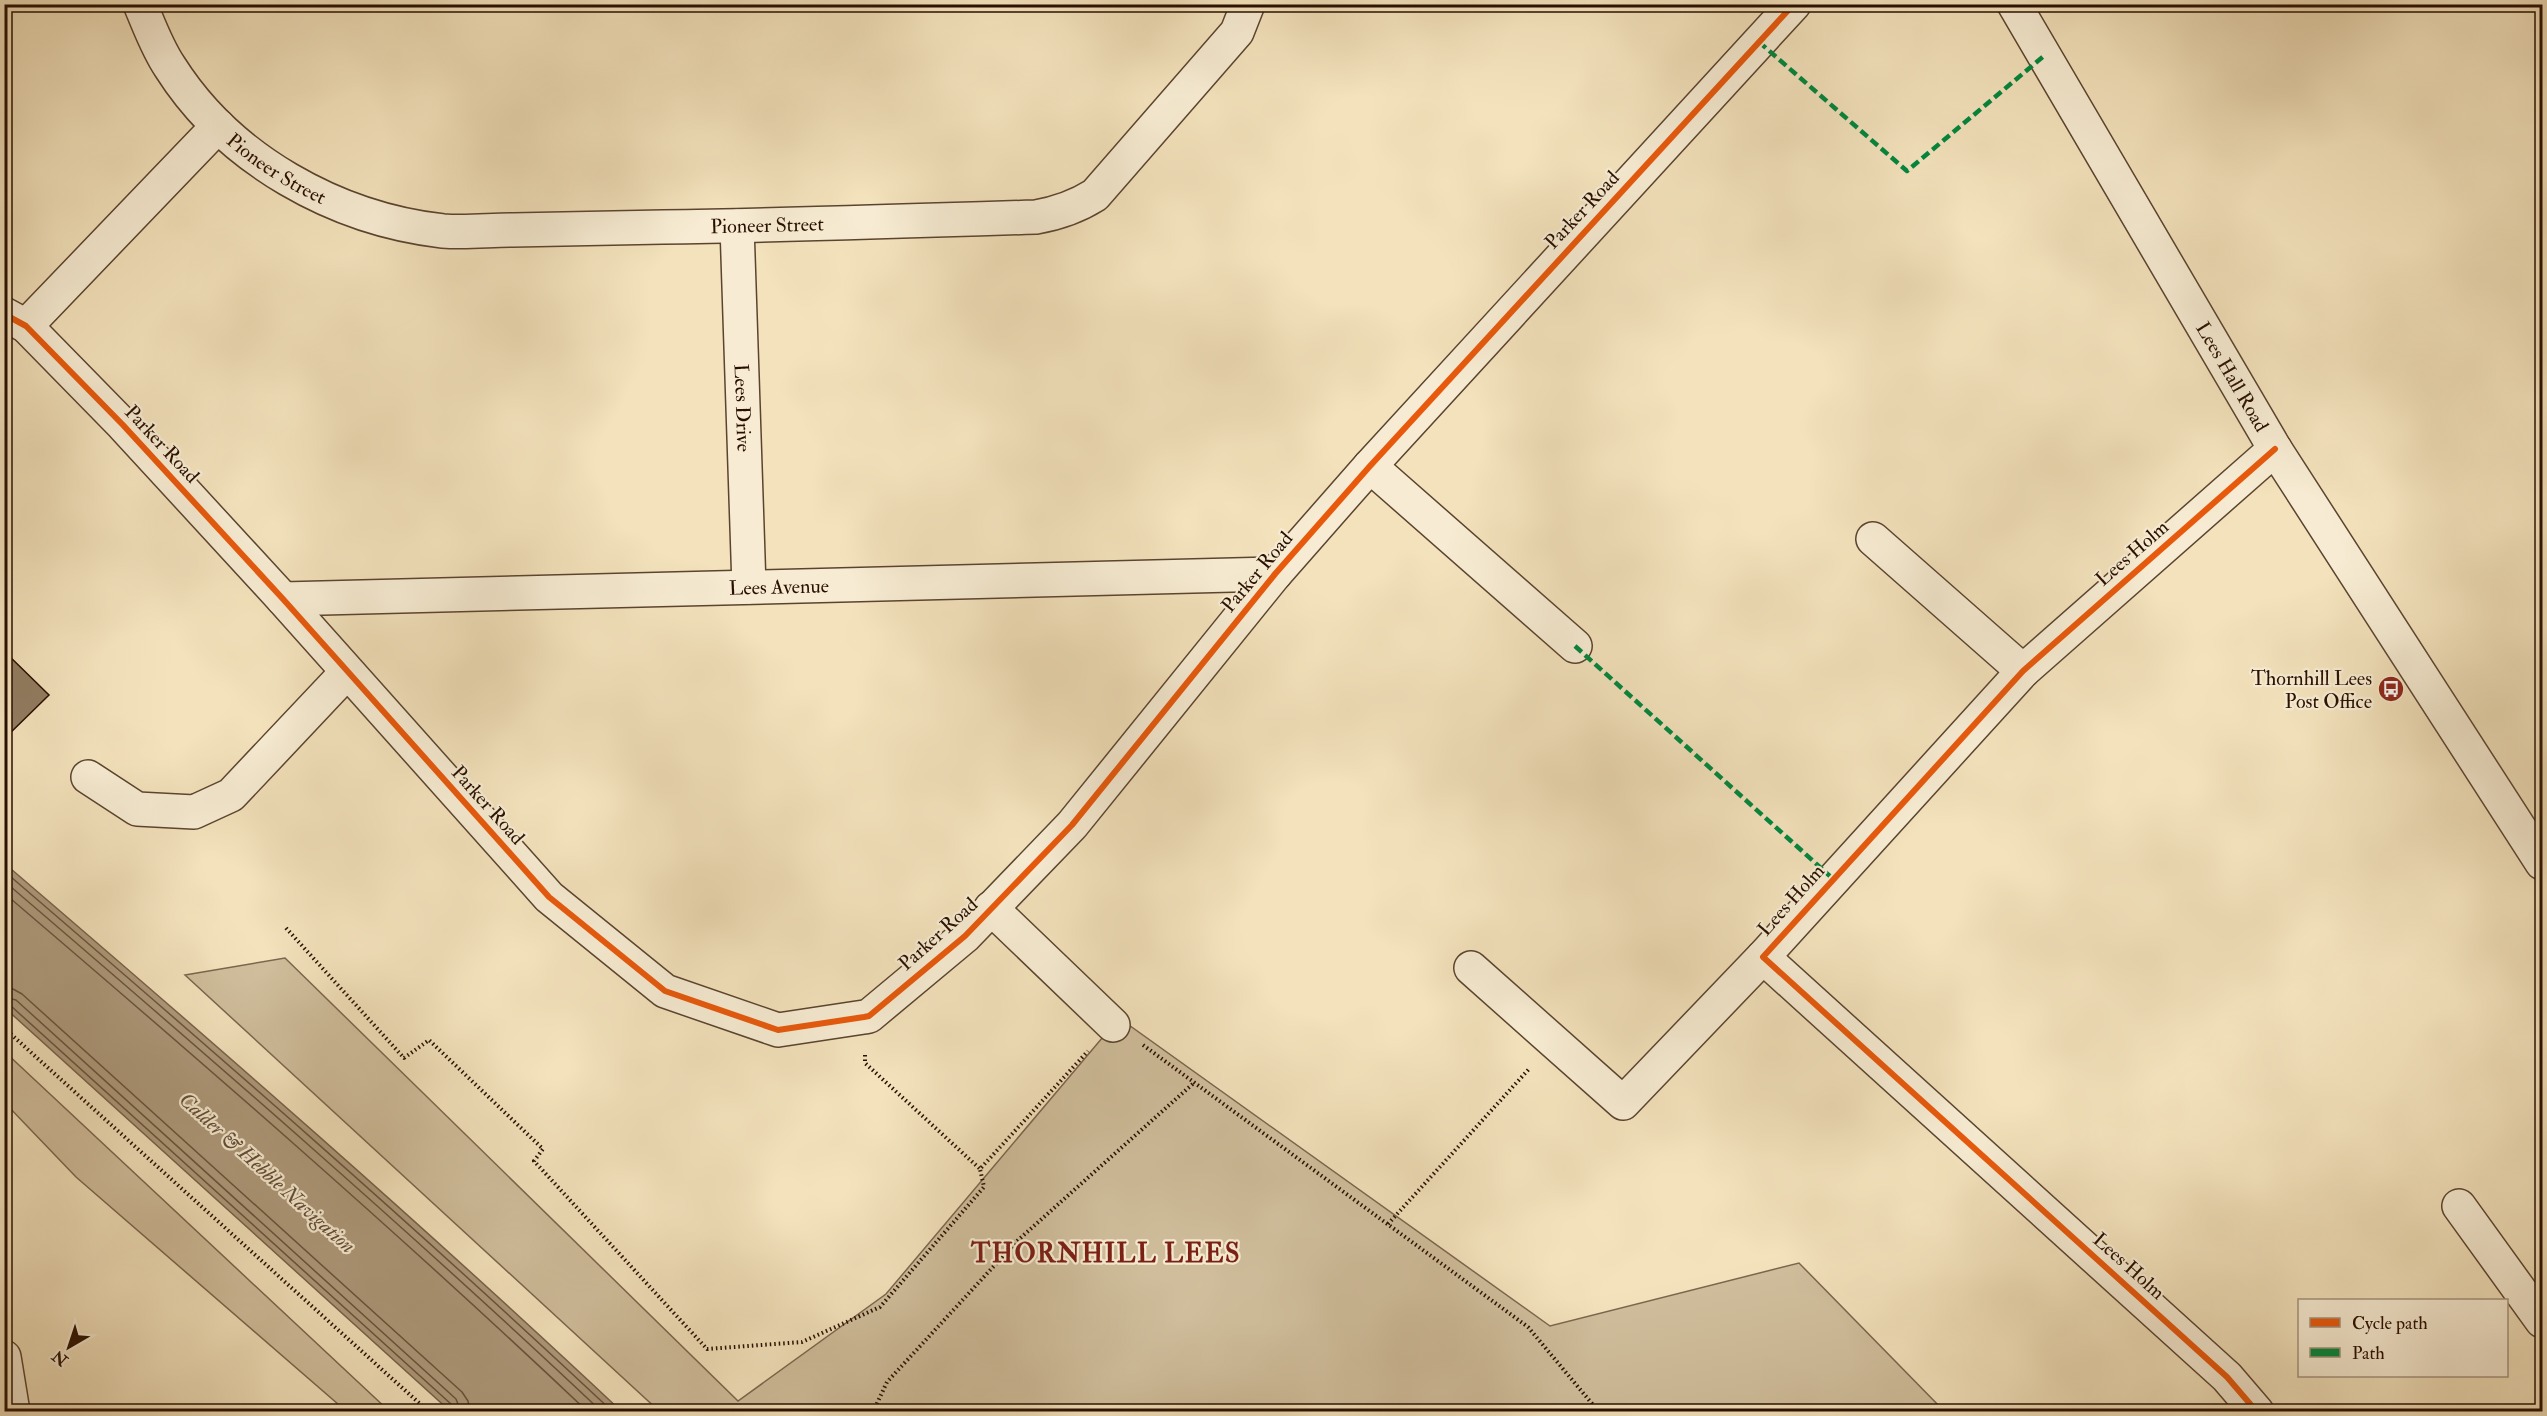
<svg xmlns="http://www.w3.org/2000/svg" width="2547" height="1416" font-family="'IM FELL Double Pica',serif">
<style>
.green{fill:#d0be9c;stroke:#7c664e;stroke-width:1.5}
.water{fill:#ae9a7c;stroke:#78624a;stroke-width:1.5}
.lines{fill:none;stroke-linecap:round;stroke-linejoin:round}
.shore{stroke:#6b543e;stroke-width:1.5}
.building{fill:#927d62;stroke:#280f00;stroke-width:1.5}
.minor-casing{stroke:#5b442f;stroke-width:36}
.path{stroke:#280f00;stroke-width:4;stroke-dasharray:1.5 3;stroke-linecap:butt}
.minor{stroke:#f7ecd3;stroke-width:33}
.quiet{stroke:#00873e;stroke-width:4.5;stroke-dasharray:9 4.5;stroke-linecap:butt}
.cycleway-casing{stroke:#f7ecd3;stroke-width:10}
.cycleway{stroke:#e8590c;stroke-width:6}
.labels{text-anchor:middle;dominant-baseline:central;stroke-width:4.5;stroke-linejoin:round;paint-order:stroke}
.street-label{font-size:20px;fill:#280f00;stroke:#f7ecd3}
.poi-label{font-size:20px;fill:#280f00;stroke:#f7ecd3;text-anchor:end}
.water-label{font-size:21px;font-style:italic;fill:#644e38;stroke:#f7ecd3}
.district-label{font-size:26px;font-weight:bold;letter-spacing:1.5px;fill:#7a1f14;stroke:#f7ecd3}
</style>
<rect width="100%" height="100%" fill="#f3e2bc"/>
<filter id="stains"><feTurbulence type="fractalNoise" baseFrequency=".00333" numOctaves="4"/><feColorMatrix values="0 0 0 0 .2 0 0 0 0 .09 0 0 0 0 .02 0 0 0 .5 -.17"/></filter>
<radialGradient id="worn" r=".72"><stop offset=".6" stop-color="#630" stop-opacity="0"/><stop offset="1" stop-color="#630" stop-opacity=".3"/></radialGradient>
<!-- green -->
<g class="green">
<path d="M285,958L738,1401L886,1294L1119,1018L1550,1326L1799,1263L1944,1411H659L185,975Z"/>
<path d="M5,1052L389,1411H346L76,1177L5,1103Z"/>
</g>
<!-- water -->
<path class="water" d="M4,863C213,1042 421,1223 621,1411H450L5,1008Z"/>
<g class="lines">
<!-- shore -->
<g class="shore">
<path d="M4,871C210,1048 415,1226 613,1412"/>
<path d="M4,881C206,1054 408,1229 602,1412"/>
<path d="M4,893C202,1062 399,1233 588,1412"/>
<path d="M4,987L13,989L22,994L462,1392L468,1401L470,1412"/>
<path d="M4,997L16,1000L456,1399L461,1412"/>
<path d="M4,1004L11,1006L451,1404L453,1412"/>
</g>
</g>
<!-- building -->
<path class="building" d="M4,651L49,695L4,739Z"/>
<g class="lines">
<!-- minor casing -->
<g class="minor-casing">
<g id="minor">
<path id="s1" d="M140,4C149,25 157,48 170,67C229,160 336,219 443,231C466,233 490,230 513,230C563,229 613,228 663,227C787,225 912,221 1036,217C1059,213 1076,207 1095,195L1237,32L1248,4"/>
<path id="s2" d="M2014,4L2275,449L2542,863"/>
<path id="s3" d="M737,226L749,587"/>
<path d="M4,314L26,326L123,425L283,599L549,897L665,991L778,1030L864,1017L869,1016L965,936L1072,825L1275,574L1370,466L1794,4"/>
<path d="M26,326L218,126"/>
<path d="M1370,466L1575,646"/>
<path d="M1873,539L2023,671"/>
<path id="s4" d="M283,599L1275,574"/>
<path d="M88,777L137,809L194,812L231,795L347,672"/>
<path d="M991,908L1113,1025"/>
<path d="M1471,968L1623,1103L1763,957"/>
<path d="M2459,1206L2542,1321"/>
<path d="M4,1357L13,1412"/>
<path d="M2257,1412L2227,1377L1763,957L2023,671L2275,449"/>
</g>
</g>
<!-- path -->
<g class="path">
<path d="M286,928L404,1058L429,1040L543,1149L534,1161L707,1349L802,1342L880,1307L984,1187L980,1169L1088,1051"/>
<path d="M4,1028L429,1412"/>
<path d="M1143,1045L1528,1327L1599,1412"/>
<path d="M865,1055V1063L980,1169"/>
<path d="M1388,1224L1529,1069"/>
<path d="M873,1412L887,1382L1017,1241L1195,1082"/>
</g>
<!-- minor -->
<use href="#minor" class="minor"/>
<!-- quiet -->
<g class="quiet">
<path d="M1759,42L1907,171L2045,55"/>
<path d="M1575,646L1832,878"/>
</g>
<!-- cycleway casing -->
<g class="cycleway-casing">
<g id="cycleway">
<path d="M4,314L26,326L123,425L283,599L549,897L665,991L778,1030L864,1017L869,1016L965,936L1072,825L1275,574L1370,466L1794,4"/>
<path d="M2257,1412L2227,1377L1763,957L2023,671L2275,449"/>
</g>
</g>
<!-- cycleway -->
<use href="#cycleway" class="cycleway"/>
</g>
<!-- icons -->
<defs>
<g id="bus-disc" transform="scale(1.35)"><circle r="9.5" fill="#8f2418" stroke="#f7ecd3"/><path d="M-5-6H5V4H4V6H2V4H-2V6H-4V4H-5ZM-3.5-4V0h7V-4ZM-3.5 1.2v1.5H-2V1.2ZM2 1.2v1.5H3.5V1.2Z" fill="#fff"/></g>
</defs>
<g fill-rule="evenodd">
<use href="#bus-disc" x="2391" y="689"/>
</g>
<g class="labels">
<!-- street labels -->
<g class="street-label">
<text stroke="none"><textPath href="#s1" startOffset="219">Pioneer Street</textPath></text>
<text transform="translate(1582 210) rotate(-47)">Parker Road</text>
<text stroke="none"><textPath href="#s1" startOffset="723">Pioneer Street</textPath></text>
<text stroke="none"><textPath href="#s2" startOffset="432">Lees Hall Road</textPath></text>
<text stroke="none"><textPath href="#s3" startOffset="182">Lees Drive</textPath></text>
<text transform="translate(162 444) rotate(47)">Parker Road</text>
<text transform="translate(2132 553) rotate(-41)">Lees Holm</text>
<text transform="translate(1257 572) rotate(-50)">Parker Road</text>
<text stroke="none"><textPath href="#s4" startOffset="496">Lees Avenue</textPath></text>
<text transform="translate(488 805) rotate(48)">Parker Road</text>
<text transform="translate(1791 900) rotate(-48)">Lees Holm</text>
<text transform="translate(938 934) rotate(-42)">Parker Road</text>
<text transform="translate(2129 1266) rotate(42)">Lees Holm</text>
</g>
<!-- poi labels -->
<g class="poi-label">
<text x="2372" y="678">Thornhill Lees<tspan x="2372" dy="23">Post Office</tspan></text>
</g>
<!-- water labels -->
<g class="water-label">
<text transform="translate(267 1173) rotate(42)">Calder &amp; Hebble Navigation</text>
</g>
<!-- district labels -->
<g class="district-label">
<text x="1106" y="1254">THORNHILL LEES</text>
</g>
</g>
<!-- margin -->
<rect width="2547" height="1416" fill="none" stroke="#f3e2bc" stroke-width="24"/>
<rect x="6" y="6" width="2535" height="1404" fill="none" stroke="#280f00" stroke-width="3"/>
<rect x="12" y="12" width="2523" height="1392" fill="none" stroke="#280f00" stroke-width="1.5"/>
<!-- legend -->
<rect x="2298" y="1299" width="210" height="78" fill="#f7ecd3" stroke="#a4947f" stroke-width="1.5"/>
<rect x="2310" y="1318" width="30" height="9" fill="#e8590c" stroke="#a4947f" stroke-width="1.5"/>
<text x="2352" y="1329" font-size="18" fill="#280f00">Cycle path</text>
<rect x="2310" y="1348" width="30" height="9" fill="#00873e" stroke="#a4947f" stroke-width="1.5"/>
<text x="2352" y="1359" font-size="18" fill="#280f00">Path</text>
<!-- north arrow -->
<g transform="translate(69 1347) rotate(219)" stroke="#f7ecd3" stroke-width="4.5" paint-order="stroke">
<path d="M0-4.5L10 22L0 15L-10 22Z" fill="#280f00"/>
<text y="-9" font-size="16" font-weight="bold" text-anchor="middle" fill="#280f00">N</text>
</g>
<rect width="100%" height="100%" filter="url(#stains)"/>
<rect width="100%" height="100%" fill="url(#worn)"/>
</svg>
